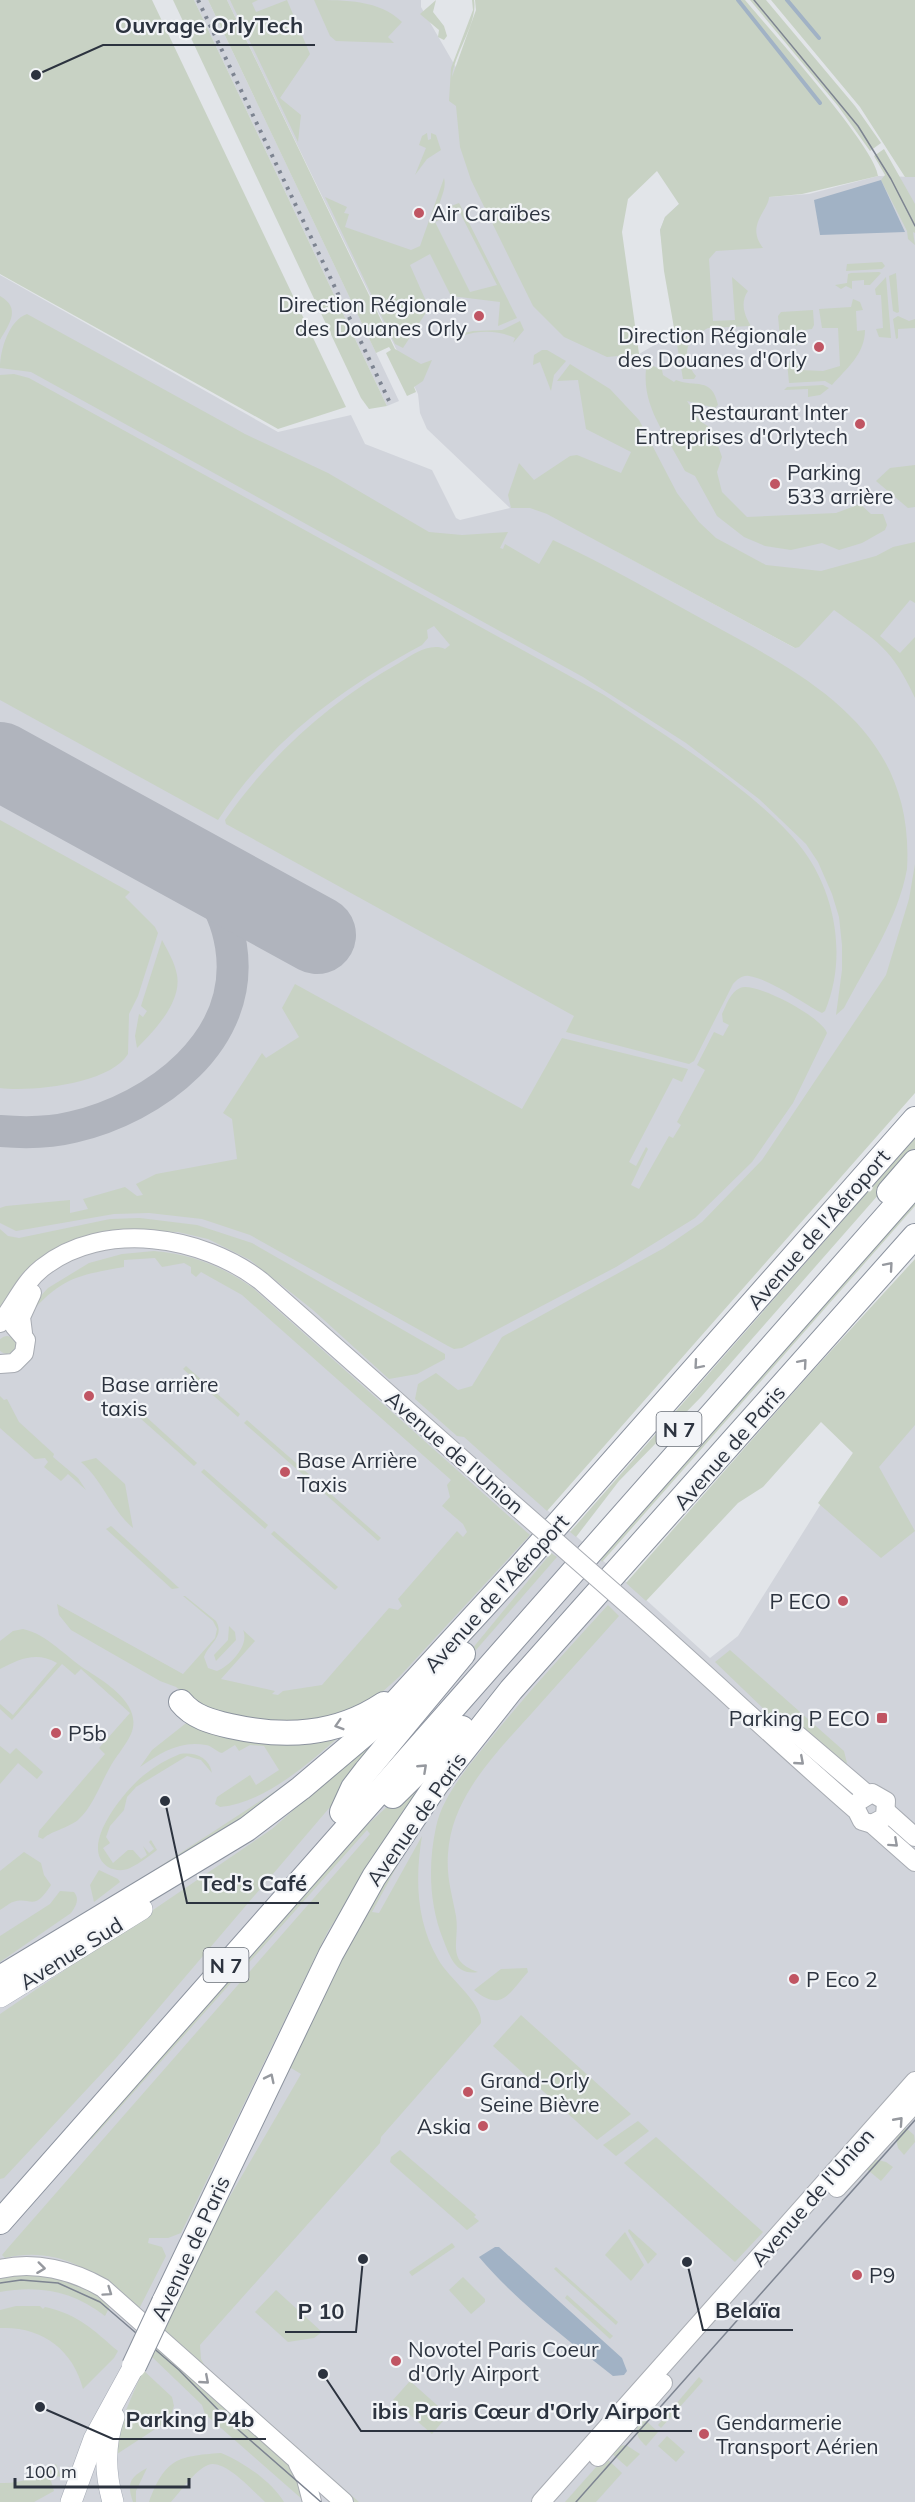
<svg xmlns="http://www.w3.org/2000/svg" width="915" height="2502" font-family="Mulish,sans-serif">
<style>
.built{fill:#d1d4db;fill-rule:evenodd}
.green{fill:#c8d2c4}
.water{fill:#a1b2c5}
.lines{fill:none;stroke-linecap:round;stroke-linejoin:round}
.stream{stroke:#a1b2c5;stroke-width:4}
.taxiway{stroke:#b0b4bd;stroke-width:32}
.runway{stroke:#b0b4bd;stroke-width:78}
.secondary-casing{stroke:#a8acb3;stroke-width:20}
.primary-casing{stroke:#a3a9b4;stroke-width:22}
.highway-casing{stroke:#8b929e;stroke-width:26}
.secondary{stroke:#fff;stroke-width:18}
.primary{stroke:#fff;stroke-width:21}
.highway{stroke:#fff;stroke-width:24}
.tram{stroke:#7d8491;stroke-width:1.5}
.rail{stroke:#7d8491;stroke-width:4;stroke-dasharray:3 6;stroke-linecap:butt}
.secondary-bridge-casing{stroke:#a8acb3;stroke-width:20;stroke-linecap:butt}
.highway-bridge-casing{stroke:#8b929e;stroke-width:26;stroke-linecap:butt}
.secondary-bridge{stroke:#fff;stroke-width:18}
.highway-bridge{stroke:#fff;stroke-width:24}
.oneway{stroke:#96999f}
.poi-dot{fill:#c05563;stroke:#f2f4f7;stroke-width:2}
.labels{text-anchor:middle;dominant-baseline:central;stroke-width:4.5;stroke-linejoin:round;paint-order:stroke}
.shield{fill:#f2f4f7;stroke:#676d76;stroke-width:1.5}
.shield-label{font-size:20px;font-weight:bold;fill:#2c333f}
.poi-label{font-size:21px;fill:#2c333f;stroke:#f2f4f7;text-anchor:start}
.street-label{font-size:21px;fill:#2c333f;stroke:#f2f4f7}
.leader{fill:none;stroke:#2c333f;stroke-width:2}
.callout-dot{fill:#2c333f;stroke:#f2f4f7;stroke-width:2}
.callout-label{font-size:22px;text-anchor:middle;font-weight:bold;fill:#2c333f;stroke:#f2f4f7;stroke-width:4.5;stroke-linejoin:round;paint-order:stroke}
</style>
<rect width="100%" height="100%" fill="#e2e5e9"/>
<!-- built -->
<g class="built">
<path d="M194,0H208L399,401L387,406Z"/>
<path d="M227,0H421V7L461,76L639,354L675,333L660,230L665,217L679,204L809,194L878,176L915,177V1040L544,1507L710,1658L738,1636L915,1354V2502H0V275L278,432L351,415L365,444L432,470L456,518L460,520L510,508L427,429L420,413L418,394ZM616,551L774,582L795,648L791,646Z"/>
</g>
<!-- green -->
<g class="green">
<path d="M0,0H152L346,407L278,429L0,274Z"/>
<path d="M173,0H194L387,406L369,409L361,398Z"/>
<path d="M208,0H227L395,349L421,364L432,360L423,381L414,387L416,392L407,396L386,353L391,350L389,347L376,353Z"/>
<path d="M230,0H258L252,3L256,12L287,0L310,54L280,98L301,115L298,142Z"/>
<path d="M314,0C345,0 380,0 402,22L388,37L394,43L336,41L330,36Z"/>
<path d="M436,0L433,12L444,26L447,36L444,40L438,37L439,30L420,14Z"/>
<path d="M472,0H474C478,23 454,53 452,77L476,10L475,0H745C769,29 876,147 878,176L802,194L769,197C769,210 745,225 763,248L716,251L709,259L713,321L735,320L732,277L748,291C740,302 744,315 751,326L708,328L692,337C684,352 685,362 696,376L694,379H683L664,271L660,230L665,217L679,204L657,171L628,199L622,232L639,354L607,357L564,337L533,306L471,180L460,147L456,106L449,101L451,68L473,10Z"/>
<path d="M750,0H766L855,106L881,143L870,151L838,106Z"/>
<path d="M771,0H915V177H905L860,107Z"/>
<path d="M427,133L428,140L431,139V133L436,135L441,150L427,159L415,175L426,148L419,145L422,136Z"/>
<path d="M884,149L915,204V233L913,232L915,245L908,239L907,231L881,180L885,175L874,156Z"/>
<path d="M444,178C448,192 434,205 439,220L435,222L470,292L497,285L458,209L451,212V206L459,203L517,318L498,326L500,302L451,296L430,254L410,265L429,308L403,348L395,344L325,197L347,207L344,213L349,214L345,227L411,250L420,246Z"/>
<path d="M882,262L885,266L882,269L846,271L847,264Z"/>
<path d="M851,273L879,272L881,273L870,285H864V280L852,281V289L846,286L841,289L835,285L847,283L848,274Z"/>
<path d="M896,273L899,312L897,313L893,311L889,276Z"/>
<path d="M886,277L891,338L879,337L876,329L883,328L881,295H876L875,289Z"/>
<path d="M0,296C21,308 10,323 0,340Z"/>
<path d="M853,299L860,302L863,310L856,311L857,331L865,330C865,354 847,368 832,385L825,381L789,383L787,362L799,359L801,370L823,371L840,366L838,328H822L819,309L851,307Z"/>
<path d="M813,310L814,325L812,329L798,331L797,346L789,340L780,338L778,316L781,312Z"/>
<path d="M27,314L245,434L328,473L429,532L462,535L508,532L500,548L503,549L505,544L539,564L553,540C607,565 660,596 713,625C812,679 915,732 907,869C898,919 867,964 844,1008L836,1015L842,970V945L839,917L832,894L818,862L806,844L759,799L686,743L583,677L31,372L0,368C0,350 9,320 27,314Z"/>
<path d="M898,316L909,321L915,319V328L898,329V338L896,339L893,319Z"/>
<path d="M520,321L524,330L513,343L515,338C497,330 480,330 461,336L460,334L473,331L502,330Z"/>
<path d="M542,350H547L566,361L554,375L551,391L540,362L533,365L534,355Z"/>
<path d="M647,363L662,370L663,375L674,382L676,380C695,388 712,376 718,405L715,408L687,401L700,421L712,429L722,457L717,472L722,492L747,517L836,513L860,504L871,514H883L887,525L885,530L862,543L839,550L822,543L791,550L765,546L744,537L717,516L695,476L685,471C667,435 639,405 647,363Z"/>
<path d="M570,364L610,389L639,420L677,493L699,522L716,538L766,565L821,571L876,556L893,547L915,542V603L910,600L880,636L900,653L915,637V698C892,648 877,641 834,610L799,647L795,648L547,514L530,508H511L508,495L519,463L534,480L570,456L577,455L621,473L631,452L586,429L578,380L557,381Z"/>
<path d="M14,374L29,378L604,695C664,735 769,798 808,857C837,901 846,961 825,1011L822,1013L818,1011C800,1001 769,979 749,976C742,975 738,979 733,984L694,1061L689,1064L566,1032L574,1016L226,824L225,820C271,754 330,702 399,663C412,655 430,642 445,649L450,645L434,626L427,630L428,638L422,645C342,688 268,742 218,820L0,700V375Z"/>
<path d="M823,385L829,388L820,395L808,397V389L784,390L787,387Z"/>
<path d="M915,465V507L908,508L876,481L890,468Z"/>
<path d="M0,820L130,892L125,897L155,927L158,933L138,996L129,1014L128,1054C110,1084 31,1092 0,1088Z"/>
<path d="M915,864V1093L547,1511L464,1437L457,1436L415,1399L418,1384L436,1373L458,1390L472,1386L502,1337L664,1248L702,1222L762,1160L886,975L909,899Z"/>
<path d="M162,940C168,951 175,963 177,975C182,1002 154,1031 137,1048L135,1036L139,1014L143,1017L147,1011L141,1006Z"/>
<path d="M295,984L522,1109L562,1038L688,1069L682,1082L673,1078L629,1162L636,1166L646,1147L648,1149L631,1185L639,1189L669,1136L673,1138L681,1125L677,1122L705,1070L697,1065L714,1032L723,1036L729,1025L723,1022L722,1014C726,1006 730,992 740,988C755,981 822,1017 827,1033L793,1103L752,1162L695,1218L616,1267L462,1348L454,1349L448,1346L250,1235L202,1219L149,1213L114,1214L16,1231L0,1223V1208L6,1206L70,1200V1213L88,1209L83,1199L125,1187L137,1196L143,1195L136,1184L156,1174L237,1159L232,1119L223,1113L262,1053L266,1058L299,1037L282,1008Z"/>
<path d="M915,1138V1153L701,1397L619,1481L576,1537L570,1532Z"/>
<path d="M915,1201V1206L602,1562L600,1559Z"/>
<path d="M140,1218L197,1225L252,1243L445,1354V1359L417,1374L389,1379L313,1310L250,1260L208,1239L178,1232L116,1231L60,1246L37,1260L21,1275L0,1310V1229L8,1236L19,1238L110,1219Z"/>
<path d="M154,1251C191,1254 222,1266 253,1288L530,1535L400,1676L380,1694L344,1712L287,1728L215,1711L187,1696L176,1687L160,1681L71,1630L59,1615L57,1604L183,1674L215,1638L217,1629L213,1621L183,1596H185L216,1621C225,1637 209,1643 204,1657L208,1668L217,1671C230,1666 250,1645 243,1630L255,1641L221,1679L275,1691L272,1694L278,1695L283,1691L322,1685L389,1608L398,1610L402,1606L398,1599L457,1531L463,1537L467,1532L463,1524L442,1506L450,1497L447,1485L451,1480L242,1295L201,1272L196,1277L191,1273V1267L184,1263L162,1267L155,1258L124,1260V1267C81,1275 65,1276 34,1309L36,1301L48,1288L89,1263L122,1254Z"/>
<path d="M915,1259V1425L879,1467L915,1531L881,1558L818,1503L853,1453L821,1422L763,1487L738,1503L646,1601L626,1583L808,1376Z"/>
<circle cx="7" cy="1345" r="9"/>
<path d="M186,1366L240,1414L238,1417L183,1369Z"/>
<path d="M0,1396L4,1400L7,1399L19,1422L54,1454L53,1457L78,1478L86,1490L68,1474L61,1481L44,1467L48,1462L45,1458L35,1459L0,1428Z"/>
<path d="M143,1414L197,1463L194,1466L140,1418Z"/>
<path d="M247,1420L311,1476L308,1479L244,1423Z"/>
<path d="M96,1458L125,1484L133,1528C111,1509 103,1481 81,1462Z"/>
<path d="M204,1469L268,1525L265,1529L201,1472Z"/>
<path d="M317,1482L381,1538L378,1541L315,1485Z"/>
<path d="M111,1526L179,1588L172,1589L106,1529Z"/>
<path d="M274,1531L338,1587L335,1590L271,1534Z"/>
<path d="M551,1553L557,1557L469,1658L467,1655Z"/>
<path d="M608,1605L619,1616C593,1645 566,1675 540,1704C504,1745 457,1788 449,1844C445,1874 451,1889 456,1916C460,1943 445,1961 478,1972C456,1976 450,1957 443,1939C429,1904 428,1864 436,1827C443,1795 468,1767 488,1742C526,1694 567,1650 608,1605Z"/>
<path d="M229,1626L235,1632L236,1640L216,1661L214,1655L228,1640Z"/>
<path d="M23,1629C47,1634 67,1658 88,1671C108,1684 143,1706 131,1734C125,1747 115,1757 109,1769C99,1787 93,1806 78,1820C68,1828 49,1832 43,1839L38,1837L39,1831L105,1754L99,1748L130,1713L81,1669L75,1675L62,1664L12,1720L0,1709V1704L13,1715L57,1663C37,1651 19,1659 0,1669V1641L13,1631Z"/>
<path d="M730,1650L844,1751L847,1763L843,1765L810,1737L768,1713L715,1662Z"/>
<path d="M415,1694L365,1766L116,2058L4,2178L0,2179V2014L272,1829L358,1753Z"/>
<path d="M190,1720L341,1735C309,1763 265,1803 220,1807L215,1804L217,1797L250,1775L256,1785L279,1770L264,1746L250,1745L239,1751L235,1745L222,1753C217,1752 212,1746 206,1745C180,1740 160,1753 140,1767L152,1750Z"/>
<path d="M0,1746L10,1754L16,1748L43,1772L37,1779L18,1763L0,1784Z"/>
<path d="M447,1751L328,1931L181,2233L168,2238H149L148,2243L162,2247L166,2256L139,2309C99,2274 61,2245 5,2258L2,2255L7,2249L370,1834L367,1830L92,2139L86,2135L244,1957L364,1828Z"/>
<path d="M180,1754C195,1752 209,1757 212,1773L201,1760L187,1756L136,1787L127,1797L124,1810L110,1826L106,1837L110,1843L103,1848L113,1863L128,1850H133L141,1859L147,1855L143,1846L149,1853L154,1849L149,1842L151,1840L157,1850C149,1856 140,1863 130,1868C124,1871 115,1871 108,1867C77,1847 126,1789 144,1775C155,1766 167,1759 180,1754Z"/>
<path d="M291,1781L270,1806L96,1908Z"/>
<path d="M427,1811L372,1912L379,1913L422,1836C415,1878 416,1921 438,1959C449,1979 483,2003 481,2023L381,2137L380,2143L200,2345L201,2359L205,2366L359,2502H351L161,2331L204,2241L301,2074L291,2068L256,2133L346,1947Z"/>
<path d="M24,1852L41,1863L44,1875L51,1885C33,1913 31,1896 13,1902C9,1903 4,1908 0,1910V1871Z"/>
<path d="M99,1870L118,1879L120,1882L94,1902L90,1885Z"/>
<path d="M60,1891L74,1892C80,1899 76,1906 71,1913L0,1962V1936L50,1904Z"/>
<path d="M527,1968L528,1972C509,1993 502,2013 474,1990L501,1969Z"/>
<path d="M521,2015L631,2114L597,2140L493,2046Z"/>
<path d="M638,2121L649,2131L616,2156L603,2145Z"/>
<path d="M905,2127L914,2135L915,2142L904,2155L898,2148L896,2139Z"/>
<path d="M656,2137L763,2232L735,2262L624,2163Z"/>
<path d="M400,2150L476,2215L474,2217L479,2221L467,2230L390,2162L391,2157Z"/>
<path d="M874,2159L886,2162L893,2167L881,2181L863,2166Z"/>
<path d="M629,2229L657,2254L648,2264L628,2231Z"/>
<path d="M625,2232L644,2265L631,2281L605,2255Z"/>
<path d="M452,2243L455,2247L412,2276L409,2272Z"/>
<path d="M556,2267L618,2322L616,2325L554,2269Z"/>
<path d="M28,2272L84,2284L110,2306L105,2316C73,2291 39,2285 0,2292V2276Z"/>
<path d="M463,2277L485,2299V2302L471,2314L449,2290Z"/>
<path d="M276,2290L322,2332L314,2338L288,2342L255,2312Z"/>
<path d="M567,2295L613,2336L610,2339L565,2298Z"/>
<path d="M16,2306H40L43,2309L45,2307C80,2315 93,2330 118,2351L114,2358L83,2389C73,2349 41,2326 0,2328V2310Z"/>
<path d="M157,2341L285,2459L297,2477L303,2500L205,2414L202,2405L150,2355Z"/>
<path d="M143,2370L172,2397L174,2406L169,2420L114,2456L121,2422Z"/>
<path d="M699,2377L703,2381L661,2428L658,2425Z"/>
<path d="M410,2381L448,2415L432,2434L393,2400Z"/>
<path d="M641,2416L658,2432L646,2446C635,2436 634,2429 641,2416Z"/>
<path d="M667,2436L685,2452L676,2462L658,2446Z"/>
<path d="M626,2445L640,2454L627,2467L610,2452L618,2446Z"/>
<path d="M221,2453C243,2462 271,2481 284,2502H265C254,2492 224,2458 208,2465C194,2471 181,2491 171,2502H149C165,2459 177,2456 221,2453Z"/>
<path d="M605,2457L622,2473L596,2502H565Z"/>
<path d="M56,2464L61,2477L55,2476L51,2481L54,2491L34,2502H0V2483C20,2484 40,2477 56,2464Z"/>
<path d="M147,2468L136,2491V2502H133C127,2483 129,2478 147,2468Z"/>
</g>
<!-- water -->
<g class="water">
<path d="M881,180L905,232L820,235L814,200Z"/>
<path d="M495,2247H499L622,2358L627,2371L624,2375L613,2376C567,2339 517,2302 479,2257Z"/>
</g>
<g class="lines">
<!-- stream -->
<g class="stream">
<path d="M738,0L820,103"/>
<path d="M787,0L819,38"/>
</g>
<!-- taxiway -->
<path class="taxiway" d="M0,1131C24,1133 49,1133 73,1127C155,1108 246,1041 231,946C223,897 198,874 158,848"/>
<!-- runway -->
<path class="runway" d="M0,761L317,935"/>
<!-- secondary casing -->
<g class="secondary-casing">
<g id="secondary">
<path d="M0,1323C15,1305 23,1283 42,1268C104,1219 203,1236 261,1281L504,1496"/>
<path d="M23,1333L21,1317L32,1293"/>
<path d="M0,1364L14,1363L24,1353L26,1340L14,1326"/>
<path d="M634,1610C709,1676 781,1745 857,1811L862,1821L872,1824L915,1862"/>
<path d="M765,1723L799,1736L867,1794"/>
<path d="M859,1801L872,1793L886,1801L885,1817L872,1824"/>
<path d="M887,1812L915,1837"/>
<path d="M837,2188L915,2103"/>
<path d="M0,2269C35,2261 72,2270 103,2288L344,2502"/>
<path d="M598,2457L663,2383"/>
<path d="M298,2464L306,2479L312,2502"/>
<path d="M541,2502L915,2081"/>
</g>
</g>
<!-- primary casing -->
<g class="primary-casing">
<g id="primary">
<path d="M0,1997L142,1909"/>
<path d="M71,2502L94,2439L134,2366"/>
<path d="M113,2502C105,2474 104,2445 114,2417"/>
</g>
</g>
<!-- highway casing -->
<g class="highway-casing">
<g id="highway">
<path d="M889,1192L915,1162"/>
<path d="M181,1702C193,1717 212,1722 230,1726C284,1738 336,1736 384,1704"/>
<path d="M393,1796L462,1728"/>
<path d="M342,1812L353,1788L366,1771L463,1654"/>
<path d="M0,1978L247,1829L301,1788L372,1728L519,1568L915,1119"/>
<path d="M0,2222L915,1184"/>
<path d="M164,2302L331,1954L374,1877L436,1785L511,1690L915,1236"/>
</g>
</g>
<!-- secondary -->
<use href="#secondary" class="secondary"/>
<!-- primary -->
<use href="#primary" class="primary"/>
<!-- highway -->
<use href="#highway" class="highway"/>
<!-- tram -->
<g class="tram">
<path d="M754,0L858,126L891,179L915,226"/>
<path d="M0,2283L21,2280L58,2283L100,2302L179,2370L234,2426L321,2502"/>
<path d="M576,2502L915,2120"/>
</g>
<!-- rail -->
<path class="rail" d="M198,0L391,405"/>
<!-- secondary-bridge casing -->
<g class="secondary-bridge-casing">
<path id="secondary-bridge" d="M504,1496L634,1610"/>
</g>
<!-- highway-bridge casing -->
<g class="highway-bridge-casing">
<path id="highway-bridge" d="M134,2366L164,2302"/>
</g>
<!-- secondary-bridge -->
<use href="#secondary-bridge" class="secondary-bridge"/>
<!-- highway-bridge -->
<use href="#highway-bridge" class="highway-bridge"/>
</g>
<!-- one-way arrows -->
<defs><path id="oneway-chevron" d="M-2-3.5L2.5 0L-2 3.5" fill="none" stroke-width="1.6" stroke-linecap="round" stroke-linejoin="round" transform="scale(1.5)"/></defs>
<g class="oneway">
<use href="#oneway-chevron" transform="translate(889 1266) rotate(-49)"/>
<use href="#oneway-chevron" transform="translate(803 1363) rotate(-49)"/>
<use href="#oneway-chevron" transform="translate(698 1365) rotate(131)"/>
<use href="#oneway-chevron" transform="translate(339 1725) rotate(163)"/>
<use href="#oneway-chevron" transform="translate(800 1761) rotate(41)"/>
<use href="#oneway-chevron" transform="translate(423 1768) rotate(-43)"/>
<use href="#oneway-chevron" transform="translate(894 1843) rotate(42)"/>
<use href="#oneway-chevron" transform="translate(270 2078) rotate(-64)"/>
<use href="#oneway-chevron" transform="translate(899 2121) rotate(-48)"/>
<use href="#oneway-chevron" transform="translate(41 2268) rotate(7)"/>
<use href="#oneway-chevron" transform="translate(108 2292) rotate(35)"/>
<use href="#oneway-chevron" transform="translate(205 2380) rotate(41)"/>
</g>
<!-- markers -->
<g class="poi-dot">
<circle cx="419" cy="213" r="6"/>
<circle cx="479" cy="316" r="6"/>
<circle cx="819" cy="347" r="6"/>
<circle cx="860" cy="424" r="6"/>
<circle cx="775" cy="484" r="6"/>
<circle cx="89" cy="1396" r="6"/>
<circle cx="285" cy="1472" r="6"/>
<circle cx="843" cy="1601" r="6"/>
<rect x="876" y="1712" width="12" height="12" rx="3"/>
<circle cx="56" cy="1733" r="6"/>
<circle cx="794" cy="1979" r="6"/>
<circle cx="468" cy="2092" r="6"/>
<circle cx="483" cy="2126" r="6"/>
<circle cx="857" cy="2275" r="6"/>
<circle cx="396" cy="2361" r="6"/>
<circle cx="704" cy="2434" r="6"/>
</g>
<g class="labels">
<!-- shield labels -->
<g class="shield">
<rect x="656.5" y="1412" width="45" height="34" rx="4.5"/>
<rect x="203.5" y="1948" width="45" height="34" rx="4.5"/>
</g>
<g class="shield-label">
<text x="679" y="1429">N 7</text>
<text x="226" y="1965">N 7</text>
</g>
<!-- poi labels -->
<g class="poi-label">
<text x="431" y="213">Air Caraïbes</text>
<text x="467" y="304" text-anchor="end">Direction Régionale<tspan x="467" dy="24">des Douanes Orly</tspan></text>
<text x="807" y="335" text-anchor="end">Direction Régionale<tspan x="807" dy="24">des Douanes d'Orly</tspan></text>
<text x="848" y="412" text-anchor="end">Restaurant Inter<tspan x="848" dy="24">Entreprises d'Orlytech</tspan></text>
<text x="787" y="472">Parking<tspan x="787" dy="24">533 arrière</tspan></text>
<text x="101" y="1384">Base arrière<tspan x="101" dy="24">taxis</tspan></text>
<text x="297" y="1460">Base Arrière<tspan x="297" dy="24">Taxis</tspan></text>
<text x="831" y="1601" text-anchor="end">P ECO</text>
<text x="870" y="1718" text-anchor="end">Parking P ECO</text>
<text x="68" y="1733">P5b</text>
<text x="806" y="1979">P Eco 2</text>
<text x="480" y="2080">Grand-Orly<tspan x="480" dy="24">Seine Bièvre</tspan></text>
<text x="471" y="2126" text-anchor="end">Askia</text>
<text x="869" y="2275">P9</text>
<text x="408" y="2349">Novotel Paris Coeur<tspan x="408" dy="24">d'Orly Airport</tspan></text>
<text x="716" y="2422">Gendarmerie<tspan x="716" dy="24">Transport Aérien</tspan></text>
</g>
<!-- street labels -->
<g class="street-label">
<text transform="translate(818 1229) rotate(-49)">Avenue de l'Aéroport</text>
<text transform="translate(729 1447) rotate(-49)">Avenue de Paris</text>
<text transform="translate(455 1452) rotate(41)">Avenue de l'Union</text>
<text transform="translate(496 1593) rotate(-48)">Avenue de l'Aéroport</text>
<text transform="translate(416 1819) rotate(-55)">Avenue de Paris</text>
<text transform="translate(71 1953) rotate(-32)">Avenue Sud</text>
<text transform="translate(812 2197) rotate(-49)">Avenue de l'Union</text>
<text transform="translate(190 2248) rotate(-65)">Avenue de Paris</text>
</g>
</g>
<!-- callouts -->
<path class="leader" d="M36 75L103 45H315M165 1801L187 1903H319M687 2262L703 2330H793M363 2259L356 2332H285M323 2374L361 2431H692M40 2407L113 2439H266"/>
<g class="callout-dot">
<circle cx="36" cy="75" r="6"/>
<circle cx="165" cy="1801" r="6"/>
<circle cx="687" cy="2262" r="6"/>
<circle cx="363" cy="2259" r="6"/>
<circle cx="323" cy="2374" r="6"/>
<circle cx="40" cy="2407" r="6"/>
</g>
<g class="callout-label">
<text x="209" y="33">Ouvrage OrlyTech</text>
<text x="253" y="1891">Ted's Café</text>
<text x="748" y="2318">Belaïa</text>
<text x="321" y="2319">P 10</text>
<text x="526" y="2419">ibis Paris Cœur d'Orly Airport</text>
<text x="190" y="2427">Parking P4b</text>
</g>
<!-- scale -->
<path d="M15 2478v9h174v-9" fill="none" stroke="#2c333f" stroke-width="3"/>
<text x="24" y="2478" font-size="18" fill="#2c333f" stroke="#f2f4f7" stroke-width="4.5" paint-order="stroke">100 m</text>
</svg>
